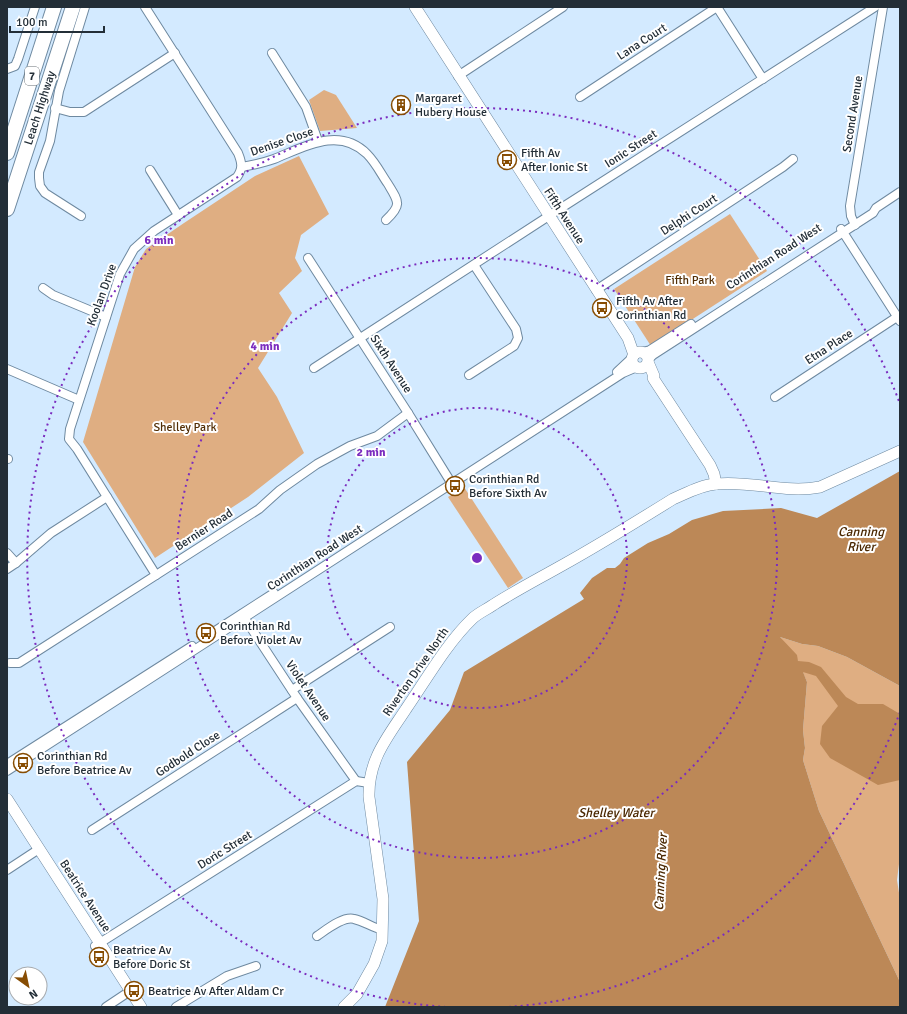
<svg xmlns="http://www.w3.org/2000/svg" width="907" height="1014" font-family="Signika,sans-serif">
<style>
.green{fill:#dfae82}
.water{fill:#bc8857}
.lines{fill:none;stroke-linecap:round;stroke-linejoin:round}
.street-casing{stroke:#6e89a0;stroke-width:10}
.secondary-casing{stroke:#6e89a0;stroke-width:12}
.highway-casing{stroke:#6e89a0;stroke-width:16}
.street{stroke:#fff;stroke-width:8}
.secondary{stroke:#fff;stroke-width:11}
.highway{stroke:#fff;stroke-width:14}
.ring{fill:none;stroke:#7b2cbf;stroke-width:2;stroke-dasharray:2 4}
.labels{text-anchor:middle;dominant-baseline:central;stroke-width:4;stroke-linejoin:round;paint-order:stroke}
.shield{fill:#fff;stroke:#656d73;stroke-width:1}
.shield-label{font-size:11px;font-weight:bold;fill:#232e37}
.street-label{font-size:12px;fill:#232e37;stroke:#fff}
.poi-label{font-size:12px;fill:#232e37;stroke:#fff;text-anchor:start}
.park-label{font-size:12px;fill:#532f06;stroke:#fff}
.water-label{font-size:13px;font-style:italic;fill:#4a2700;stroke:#fff}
.centre{fill:#7b2cbf;stroke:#fff;stroke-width:2}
.ring-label{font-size:12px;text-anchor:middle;font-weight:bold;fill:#7b2cbf;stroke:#fff;stroke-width:4;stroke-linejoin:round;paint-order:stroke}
</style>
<rect width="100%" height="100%" fill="#d3eaff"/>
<!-- green -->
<g class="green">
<path d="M324,90L336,95L357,128L320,131L309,100Z"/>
<path d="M299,156L329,214L301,235L295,258L302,271L279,293L292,313L258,368L277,397L304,453L248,497L155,558L83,442L135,267L146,249L184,223L255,176Z"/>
<path d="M730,214L767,271L651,346L614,289Z"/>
<path d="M464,487L523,578L508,588L448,497Z"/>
<path d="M780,637L802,644L818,646L847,657L900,686V856L897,880L900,899V982L819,811L803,760L805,748L803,730L807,682L798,661Z"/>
</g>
<!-- water -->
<path class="water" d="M900,471V686L847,657L818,646L802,644L780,637L797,655L798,661L809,662L821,667L846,697L858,704H883L900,714V780L878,785L830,758L820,744L822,726L838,706L816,676L803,672L807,682L803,730L805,748L803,760L819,811L900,982V1007H385L419,921L407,762L450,710L464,672L584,599L580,593L592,578L607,568H615L620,564L624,558L648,543L669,534L692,520L723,511L781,508L817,518Z"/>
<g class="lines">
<!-- street casing -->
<g class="street-casing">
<g id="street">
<path d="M145,7L238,153C242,163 243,168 237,177L154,231L134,249L120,274L70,429L69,439L77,449L156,575"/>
<path d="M717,7L763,79"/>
<path d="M272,53L306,107L318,141"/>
<path d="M7,69L15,66L18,59L35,7"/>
<path d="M458,76L563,7"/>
<path d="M580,97L717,7"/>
<path d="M55,108L70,112H84L175,53"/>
<path d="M242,167C253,165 263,163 274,159C304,147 339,126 367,154C376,163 381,174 388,184C399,202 402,205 386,220"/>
<path d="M150,170L178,215"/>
<path d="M81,216L45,193L40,186L39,178V172L50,141L59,91L85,7"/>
<path d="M855,225L851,216L850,206L883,7"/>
<path d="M841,229L900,321"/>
<path d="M308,258L408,413L452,484"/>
<path d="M43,288L53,295L106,317"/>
<path d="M596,290L783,167L793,159"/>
<path d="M643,352L650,350L691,324"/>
<path d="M648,360L653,355L873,213L876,208L900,192"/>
<path d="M314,368L555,212L875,7"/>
<path d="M7,369L79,400"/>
<path d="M617,372L632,358"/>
<path d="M469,375L514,346L518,338L516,329L474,265"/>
<path d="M775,397L897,317"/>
<path d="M7,459H8"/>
<path d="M7,553L16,563"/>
<path d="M7,569L16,563L51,533L107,497"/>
<path d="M242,614L297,698L356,781"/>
<path d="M215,631L274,593"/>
<path d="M10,663H19L259,509L280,490L317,464L350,446L377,436L408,413"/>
<path d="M292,690L390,627"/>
<path d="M7,764L192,646"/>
<path d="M7,771L623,373L637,367"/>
<path d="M92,830L297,698"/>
<path d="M7,870L39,849"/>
<path d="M317,936C326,930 343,916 354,919C364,921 373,928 383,930"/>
<path d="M95,946L356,781L369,783"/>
<path d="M106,1007L130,991"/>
<path d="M176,1007L227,976L256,966"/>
</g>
</g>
<!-- secondary casing -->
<g class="secondary-casing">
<g id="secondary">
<path d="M415,7L628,338L634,355"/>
<circle cx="640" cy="360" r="8"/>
<path d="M648,362L654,376L653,378L710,465L714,474L716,484"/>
<path d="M7,799L141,1007"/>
<path d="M344,1007L357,994L374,964L382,941L383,899L369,797C368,760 387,738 406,709C426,680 447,643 472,619C478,613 486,610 493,605C515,591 538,579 561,566C599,545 636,522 673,499C687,493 701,485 716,484C751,480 785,494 820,487L900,451"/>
</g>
</g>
<!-- highway casing -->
<g class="highway-casing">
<g id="highway">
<path d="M7,153L54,7"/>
<path d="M7,209L73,7"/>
</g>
</g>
<!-- street -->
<use href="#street" class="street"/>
<!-- secondary -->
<use href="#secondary" class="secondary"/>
<!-- highway -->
<use href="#highway" class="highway"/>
</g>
<!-- distance rings -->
<g class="ring">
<circle cx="477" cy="558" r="150"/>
<circle cx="477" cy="558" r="300"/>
<path d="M900 712A450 450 0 0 1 508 1007M446 1007A450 450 0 1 1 900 404"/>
</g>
<!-- icons -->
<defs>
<g id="building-ring" transform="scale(1)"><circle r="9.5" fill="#fff" stroke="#874d03" stroke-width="1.5"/><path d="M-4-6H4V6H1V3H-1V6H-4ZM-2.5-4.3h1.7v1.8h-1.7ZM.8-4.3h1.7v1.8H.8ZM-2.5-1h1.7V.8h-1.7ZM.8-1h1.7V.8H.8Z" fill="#874d03"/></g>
<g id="bus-ring" transform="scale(1)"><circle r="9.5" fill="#fff" stroke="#874d03" stroke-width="1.5"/><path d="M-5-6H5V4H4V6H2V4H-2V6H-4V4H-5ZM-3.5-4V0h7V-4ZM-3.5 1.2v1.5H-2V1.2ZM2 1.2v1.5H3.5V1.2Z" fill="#874d03"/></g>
</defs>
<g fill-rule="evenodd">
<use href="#building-ring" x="401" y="105"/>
<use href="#bus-ring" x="507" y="160"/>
<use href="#bus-ring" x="602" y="308"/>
<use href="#bus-ring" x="455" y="486"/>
<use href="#bus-ring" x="206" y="633"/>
<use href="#bus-ring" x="23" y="763"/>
<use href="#bus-ring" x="99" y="957"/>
<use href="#bus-ring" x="134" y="991"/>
</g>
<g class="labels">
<!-- shield labels -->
<rect class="shield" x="25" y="67" width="14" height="18" rx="3"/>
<g class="shield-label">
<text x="32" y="76">7</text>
</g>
<!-- street labels -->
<g class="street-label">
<text transform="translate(642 42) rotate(-33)">Lana Court</text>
<text transform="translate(40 108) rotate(-72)">Leach Highway</text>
<text transform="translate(853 114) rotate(-81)">Second Avenue</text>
<text transform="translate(282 142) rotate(-19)">Denise Close</text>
<text transform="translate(631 149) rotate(-33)">Ionic Street</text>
<text transform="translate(689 215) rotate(-33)">Delphi Court</text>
<text transform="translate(564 216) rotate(57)">Fifth Avenue</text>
<text transform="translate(774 257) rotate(-33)">Corinthian Road West</text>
<text transform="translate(102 295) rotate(-70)">Koolan Drive</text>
<text transform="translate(829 347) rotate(-33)">Etna Place</text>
<text transform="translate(391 364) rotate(57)">Sixth Avenue</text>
<text transform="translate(204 530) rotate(-33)">Bernier Road</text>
<text transform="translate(315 558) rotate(-33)">Corinthian Road West</text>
<text transform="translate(416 672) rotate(-55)">Riverton Drive North</text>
<text transform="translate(308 691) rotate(56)">Violet Avenue</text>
<text transform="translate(188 754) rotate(-33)">Godbold Close</text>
<text transform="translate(225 850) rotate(-32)">Doric Street</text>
<text transform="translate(85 896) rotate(57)">Beatrice Avenue</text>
</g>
<!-- poi labels -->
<g class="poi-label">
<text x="415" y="98">Margaret<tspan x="415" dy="14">Hubery House</tspan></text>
<text x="521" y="153">Fifth Av<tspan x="521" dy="14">After Ionic St</tspan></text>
<text x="616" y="301">Fifth Av After<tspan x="616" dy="14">Corinthian Rd</tspan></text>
<text x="469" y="479">Corinthian Rd<tspan x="469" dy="14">Before Sixth Av</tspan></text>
<text x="220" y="626">Corinthian Rd<tspan x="220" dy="14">Before Violet Av</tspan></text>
<text x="37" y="756">Corinthian Rd<tspan x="37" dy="14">Before Beatrice Av</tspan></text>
<text x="113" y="950">Beatrice Av<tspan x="113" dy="14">Before Doric St</tspan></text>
<text x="148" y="991">Beatrice Av After Aldam Cr</text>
</g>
<!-- park labels -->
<g class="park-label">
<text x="690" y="280">Fifth Park</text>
<text x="185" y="427">Shelley Park</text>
</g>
<!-- water labels -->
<g class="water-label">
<text x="861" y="532">Canning<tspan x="861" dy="15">River</tspan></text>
<text x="616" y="813">Shelley Water</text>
<text transform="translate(661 872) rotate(-87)">Canning River</text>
</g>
</g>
<circle cx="477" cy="558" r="6" class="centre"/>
<g class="ring-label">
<text x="159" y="244">6 min</text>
<text x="265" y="350">4 min</text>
<text x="371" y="456">2 min</text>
</g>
<!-- border -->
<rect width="907" height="1014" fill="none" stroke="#232e37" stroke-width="16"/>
<!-- north arrow -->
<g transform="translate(28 986) rotate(147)"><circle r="19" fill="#ffffff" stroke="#a7abaf"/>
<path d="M0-3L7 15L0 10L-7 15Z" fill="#874d03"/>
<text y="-6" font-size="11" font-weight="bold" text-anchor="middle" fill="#232e37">N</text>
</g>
<!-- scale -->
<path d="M10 26v6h94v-6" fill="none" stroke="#232e37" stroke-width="2"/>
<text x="16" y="26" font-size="12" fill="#232e37" stroke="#ffffff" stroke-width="3" paint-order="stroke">100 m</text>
</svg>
